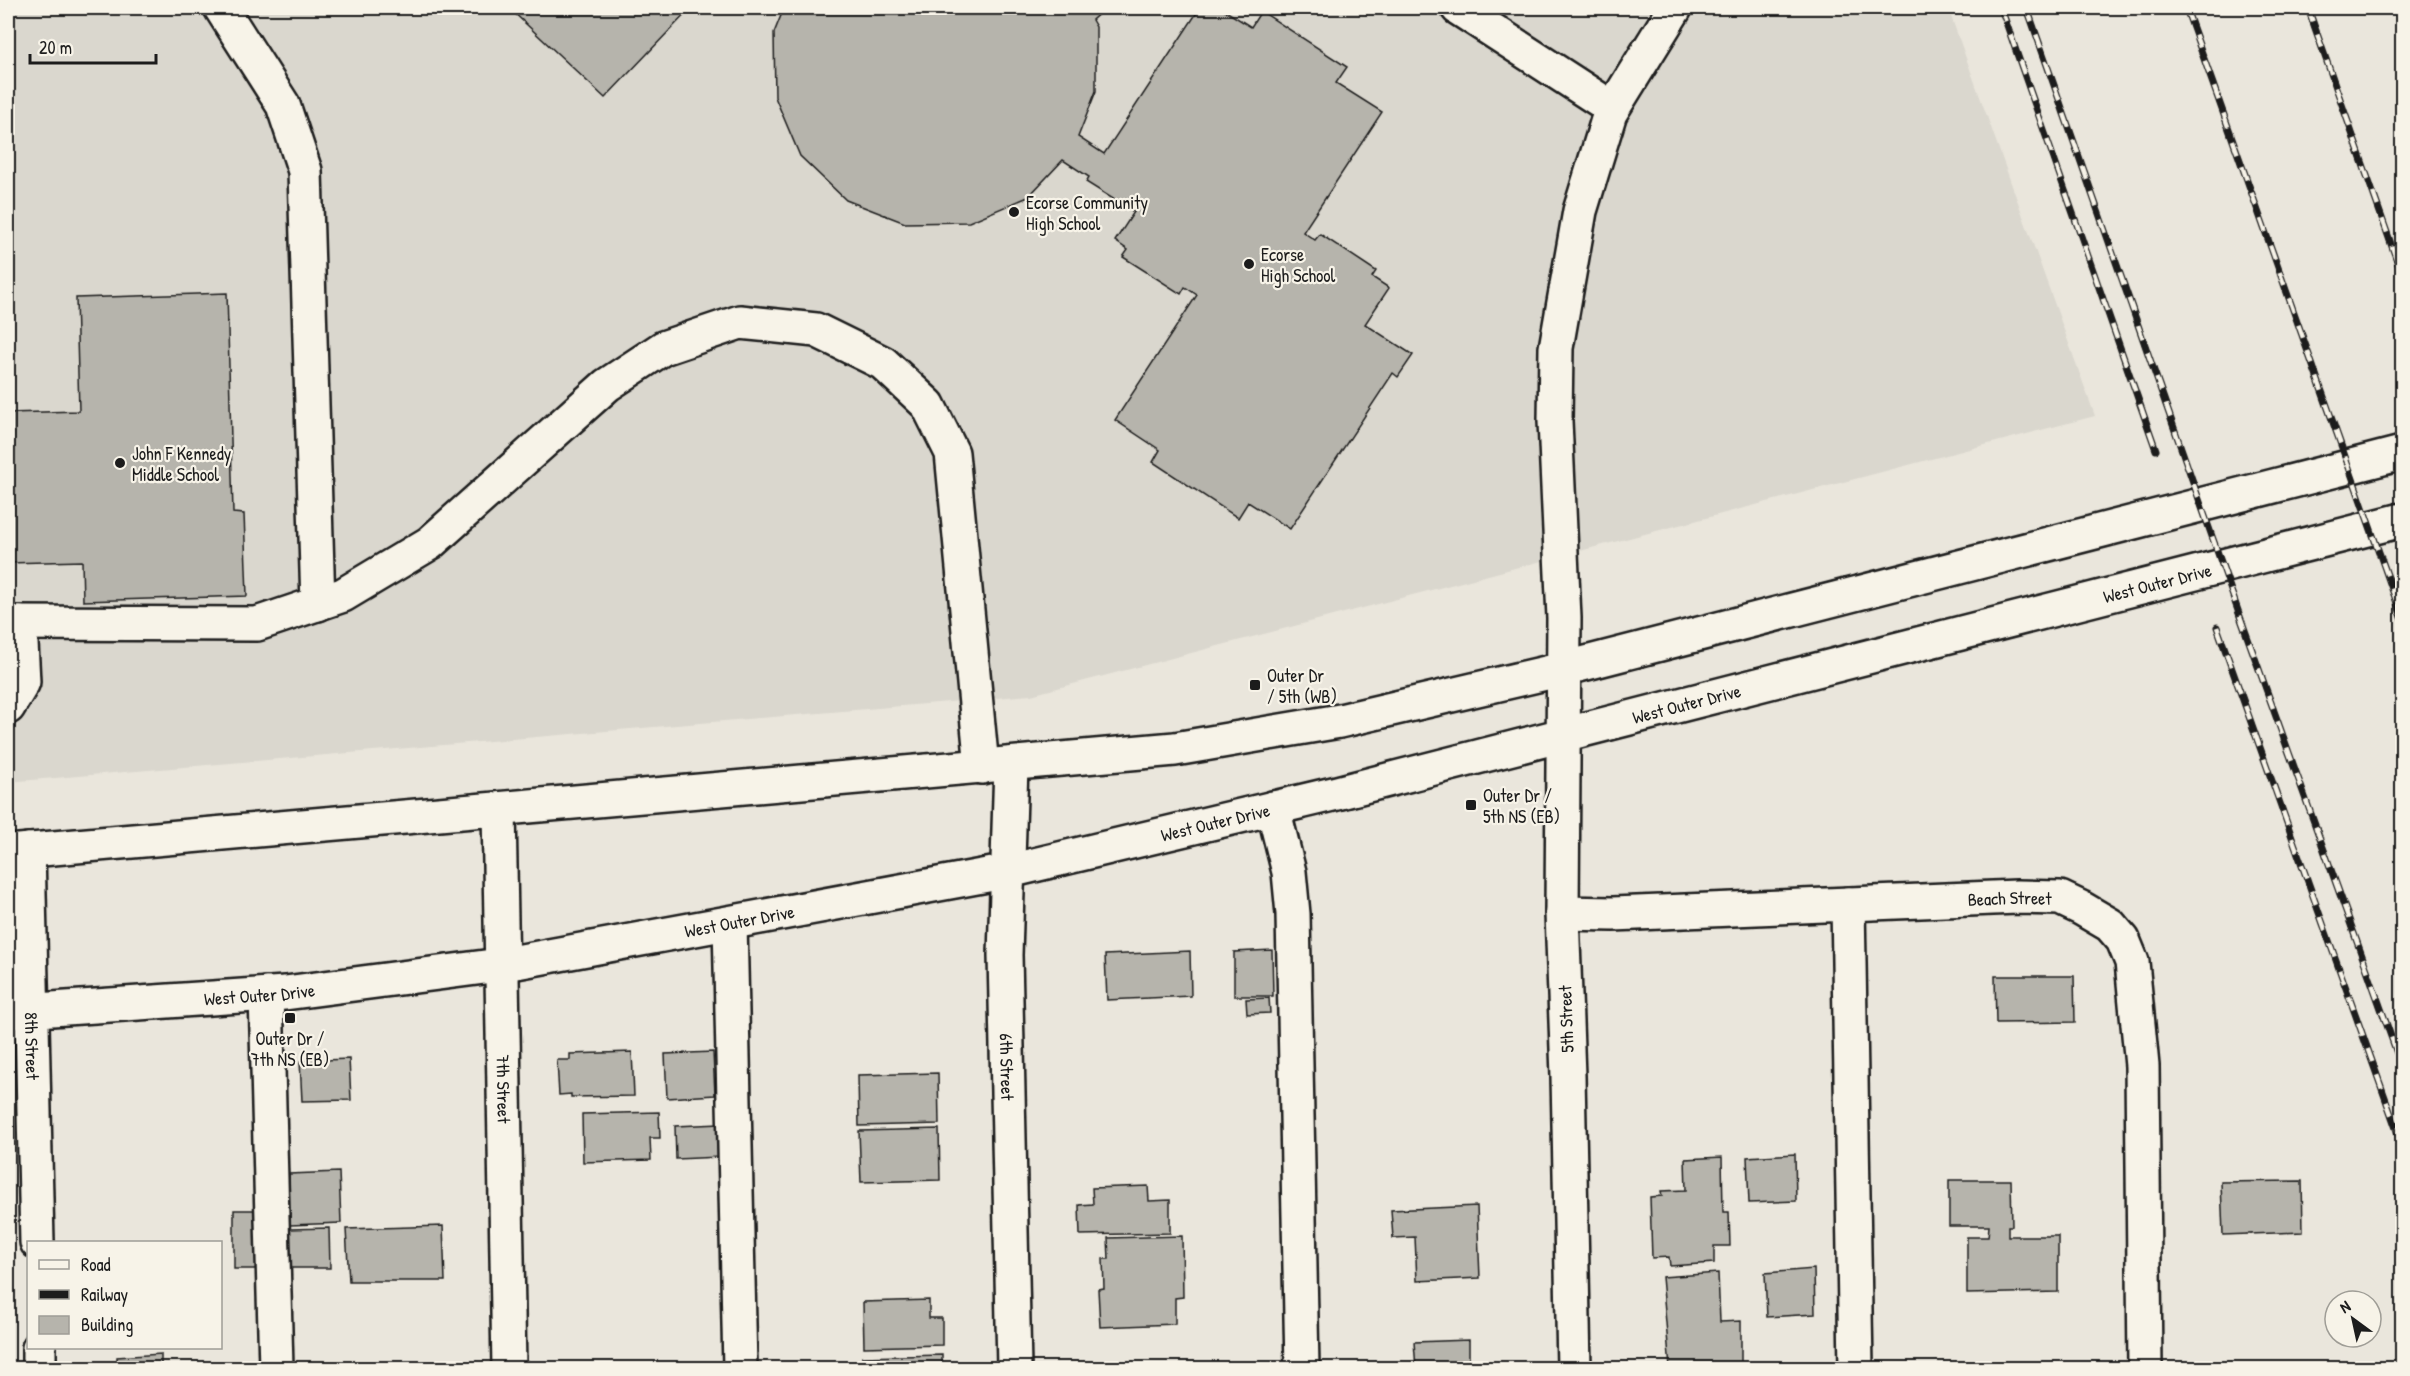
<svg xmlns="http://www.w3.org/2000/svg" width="2410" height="1376" font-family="'Patrick Hand',sans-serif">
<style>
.built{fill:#dad7ce}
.building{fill:#b6b4ac;stroke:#1c1c1c;stroke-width:1.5}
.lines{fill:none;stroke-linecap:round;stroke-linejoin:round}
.minor-casing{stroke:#1c1c1c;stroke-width:38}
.major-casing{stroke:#1c1c1c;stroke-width:38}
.minor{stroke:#f7f3e8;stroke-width:33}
.major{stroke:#f7f3e8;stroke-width:33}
.rail-casing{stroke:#1c1c1c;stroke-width:7}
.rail{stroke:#f7f3e8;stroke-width:4.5;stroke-dasharray:14;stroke-linecap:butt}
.poi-dot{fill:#1c1c1c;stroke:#f7f3e8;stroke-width:2}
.labels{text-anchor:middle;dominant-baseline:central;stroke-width:4.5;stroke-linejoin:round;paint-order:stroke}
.poi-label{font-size:18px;fill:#1c1c1c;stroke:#f7f3e8;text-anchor:start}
.street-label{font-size:18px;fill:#1c1c1c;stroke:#f7f3e8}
</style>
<rect width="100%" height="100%" fill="#eae6dc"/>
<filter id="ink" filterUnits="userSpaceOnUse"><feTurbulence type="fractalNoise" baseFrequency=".0167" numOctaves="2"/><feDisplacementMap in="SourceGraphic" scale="12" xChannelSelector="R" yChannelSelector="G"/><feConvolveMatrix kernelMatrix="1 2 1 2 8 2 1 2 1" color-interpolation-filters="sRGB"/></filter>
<g filter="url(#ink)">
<!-- built -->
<path class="built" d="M8,8H1948L2095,416L1031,695L8,782Z"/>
<!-- building -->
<g class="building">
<path d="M509,8H691L605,98Z"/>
<path d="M784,8H1101L1103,10L1092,20L1096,27V91L1078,137L1104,154L1200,8H1221L1251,27L1261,11L1347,67L1336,83L1382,112L1303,232L1315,240L1320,234L1376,271L1372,277L1389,288L1365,324L1413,355L1398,377L1393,373L1290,529L1248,502L1238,518L1153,462L1160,450L1115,420L1197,295L1185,287L1181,294L1123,257L1128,250L1115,241L1134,212L1086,182L1089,177L1063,160L1028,197L969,222L905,223L846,200L800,156L775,97L774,33Z"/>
<path d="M227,293L233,513L244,514L247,596L83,601L82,561L8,563V413L79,411L76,298Z"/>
<path d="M1272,950L1273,996H1234V952Z"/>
<path d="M1190,951L1191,996L1107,1000L1105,955Z"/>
<path d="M1995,976H2074L2075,1022L1996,1023Z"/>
<path d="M1269,998L1270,1013L1247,1014L1246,999Z"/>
<path d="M632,1052L634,1096L571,1097V1094L559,1095L557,1060H570V1054Z"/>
<path d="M713,1052L715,1095L667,1098L665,1054Z"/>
<path d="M349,1059L351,1100L302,1101L300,1061Z"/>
<path d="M938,1073L939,1124L859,1126L858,1075Z"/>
<path d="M659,1112L660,1138H650L651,1160L583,1162L582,1114Z"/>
<path d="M720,1124V1157L676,1159L675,1126Z"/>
<path d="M939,1129L940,1180L861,1182L859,1131Z"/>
<path d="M1795,1154L1796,1201L1749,1203L1747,1157Z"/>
<path d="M1722,1157L1723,1212H1729L1730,1246H1714V1263L1670,1266L1669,1257L1652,1258L1650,1197L1662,1196L1661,1191L1686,1190L1685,1159Z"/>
<path d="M339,1172L341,1223L290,1225L289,1174Z"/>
<path d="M1949,1180H2011L2012,1226H2008V1236H2058V1292L1967,1294V1237H1988L1989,1226H1949Z"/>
<path d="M2302,1181L2303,1232L2223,1235L2221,1182Z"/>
<path d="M1148,1186L1149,1201L1170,1200V1233L1080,1235L1079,1205L1093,1204L1092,1188Z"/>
<path d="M1477,1206L1480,1278L1417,1281L1415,1237L1393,1238L1391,1210Z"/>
<path d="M234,1210H257L258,1269H234Z"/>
<path d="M443,1226L445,1281H349L346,1229Z"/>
<path d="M329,1228L330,1268H291L290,1229Z"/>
<path d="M1182,1236L1183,1297L1175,1298V1324L1100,1327L1098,1289L1104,1288L1103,1259H1109L1108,1238Z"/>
<path d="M1814,1269L1815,1314L1767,1317L1765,1273Z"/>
<path d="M1718,1273L1720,1322L1741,1321V1363L1722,1364V1368H1670L1662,1277Z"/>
<path d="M929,1300V1318H942V1345L864,1347L863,1302Z"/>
<path d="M1469,1340V1362L1484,1363V1368H1416L1414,1342Z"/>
<path d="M161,1354V1368H105V1365H117V1357Z"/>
<path d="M942,1355V1368H862V1357Z"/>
</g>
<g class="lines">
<!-- minor casing -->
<g class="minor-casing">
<g id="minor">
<path d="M221,8L283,105L305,171L318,604"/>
<path d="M1458,8L1612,108"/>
<path d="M8,623L257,624L343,595L430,543L607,385L663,348L740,322L816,330L883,363L928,405L952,453L982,767"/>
<path d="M8,707L23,682L20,623"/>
<path id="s1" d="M1011,765L1005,955L1014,1368"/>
<path d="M1273,808L1289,872L1293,914L1302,1368"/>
<path id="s2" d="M499,809L509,1368"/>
<path id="s3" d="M28,850L37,1242"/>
<path d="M1848,904L1856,1368"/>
<path id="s4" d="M1562,913L1613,914L2017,897L2060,898L2081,908L2110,925L2123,940L2132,962L2142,1066L2145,1368"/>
<path d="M730,923L740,1368"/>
<path d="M266,994L276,1368"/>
<path d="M39,1348V1368"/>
<path d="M1574,1368L1568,1076L1562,913L1564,618L1555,421L1556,348L1580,211L1610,113L1675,8"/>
</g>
</g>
<!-- major casing -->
<g class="major-casing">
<g id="major">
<path d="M8,852L1175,749L1340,721L1563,669L2402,453"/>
<path id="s5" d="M8,1012L285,993L500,965L1009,871L1333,794L2402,520"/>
</g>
</g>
<!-- minor -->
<use href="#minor" class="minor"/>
<!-- major -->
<use href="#major" class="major"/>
<!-- rail casing -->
<g class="rail-casing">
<g id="rail">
<path d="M2001,8L2156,450"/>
<path d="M2027,8L2242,622L2402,1067"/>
<path d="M2186,8L2402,617"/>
<path d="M2308,8L2402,275"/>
<path d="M2217,627L2402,1145"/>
</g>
</g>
<!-- rail -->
<use href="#rail" class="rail"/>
</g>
</g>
<!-- markers -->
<g class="poi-dot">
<circle cx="1014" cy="212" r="6"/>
<circle cx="1249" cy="264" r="6"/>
<circle cx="120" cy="463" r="6"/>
<rect x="1249" y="679" width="12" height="12" rx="3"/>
<rect x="1465" y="799" width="12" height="12" rx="3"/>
<rect x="284" y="1012" width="12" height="12" rx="3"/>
</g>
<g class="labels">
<!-- poi labels -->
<g class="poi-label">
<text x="1026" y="202">Ecorse Community<tspan x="1026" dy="21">High School</tspan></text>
<text x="1261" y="254">Ecorse<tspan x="1261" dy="21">High School</tspan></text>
<text x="132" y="453">John F Kennedy<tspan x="132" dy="21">Middle School</tspan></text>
<text x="1267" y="675">Outer Dr<tspan x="1267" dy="21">/ 5th (WB)</tspan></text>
<text x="1483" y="795">Outer Dr /<tspan x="1483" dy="21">5th NS (EB)</tspan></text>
<text x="290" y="1038" text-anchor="middle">Outer Dr /<tspan x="290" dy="21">7th NS (EB)</tspan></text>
</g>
<!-- street labels -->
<g class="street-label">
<text stroke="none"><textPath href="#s5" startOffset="2196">West Outer Drive</textPath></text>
<text stroke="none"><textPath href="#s5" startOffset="1710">West Outer Drive</textPath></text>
<text stroke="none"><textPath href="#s5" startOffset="1224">West Outer Drive</textPath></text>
<text stroke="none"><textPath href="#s4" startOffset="448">Beach Street</textPath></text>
<text stroke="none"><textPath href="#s5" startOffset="738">West Outer Drive</textPath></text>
<text stroke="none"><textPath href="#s5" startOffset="252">West Outer Drive</textPath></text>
<text transform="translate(1566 1019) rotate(-92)">5th Street</text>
<text stroke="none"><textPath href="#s3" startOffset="196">8th Street</textPath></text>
<text stroke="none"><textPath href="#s1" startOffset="302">6th Street</textPath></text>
<text stroke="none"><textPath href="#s2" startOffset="280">7th Street</textPath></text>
</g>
</g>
<!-- margin -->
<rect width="2410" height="1376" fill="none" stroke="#f7f3e8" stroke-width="30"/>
<rect x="15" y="15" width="2380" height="1346" fill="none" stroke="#1c1c1c" stroke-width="2" filter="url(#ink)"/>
<!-- legend -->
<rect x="27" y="1241" width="195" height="108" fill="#f7f3e8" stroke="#9f9d96" stroke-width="1.5"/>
<rect x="39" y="1260" width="30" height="9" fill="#f7f3e8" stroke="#9f9d96" stroke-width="1.5"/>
<text x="81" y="1271" font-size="18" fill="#1c1c1c">Road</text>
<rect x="39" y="1290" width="30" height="9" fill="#1c1c1c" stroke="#9f9d96" stroke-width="1.5"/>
<text x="81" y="1301" font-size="18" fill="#1c1c1c">Railway</text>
<rect x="39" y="1316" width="30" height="18" fill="#b6b4ac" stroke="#9f9d96" stroke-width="1.5"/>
<text x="81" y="1331" font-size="18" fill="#1c1c1c">Building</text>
<!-- north arrow -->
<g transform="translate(2353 1319) rotate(327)"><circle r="28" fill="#f7f3e8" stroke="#9f9d96" stroke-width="1.5"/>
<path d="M0-4.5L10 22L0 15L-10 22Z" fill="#1c1c1c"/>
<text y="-9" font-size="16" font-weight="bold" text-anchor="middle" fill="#1c1c1c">N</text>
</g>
<!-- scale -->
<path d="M30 54v9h126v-9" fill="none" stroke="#1c1c1c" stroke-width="3"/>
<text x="39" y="54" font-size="18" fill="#1c1c1c" stroke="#f7f3e8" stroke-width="4.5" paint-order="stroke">20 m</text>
</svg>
